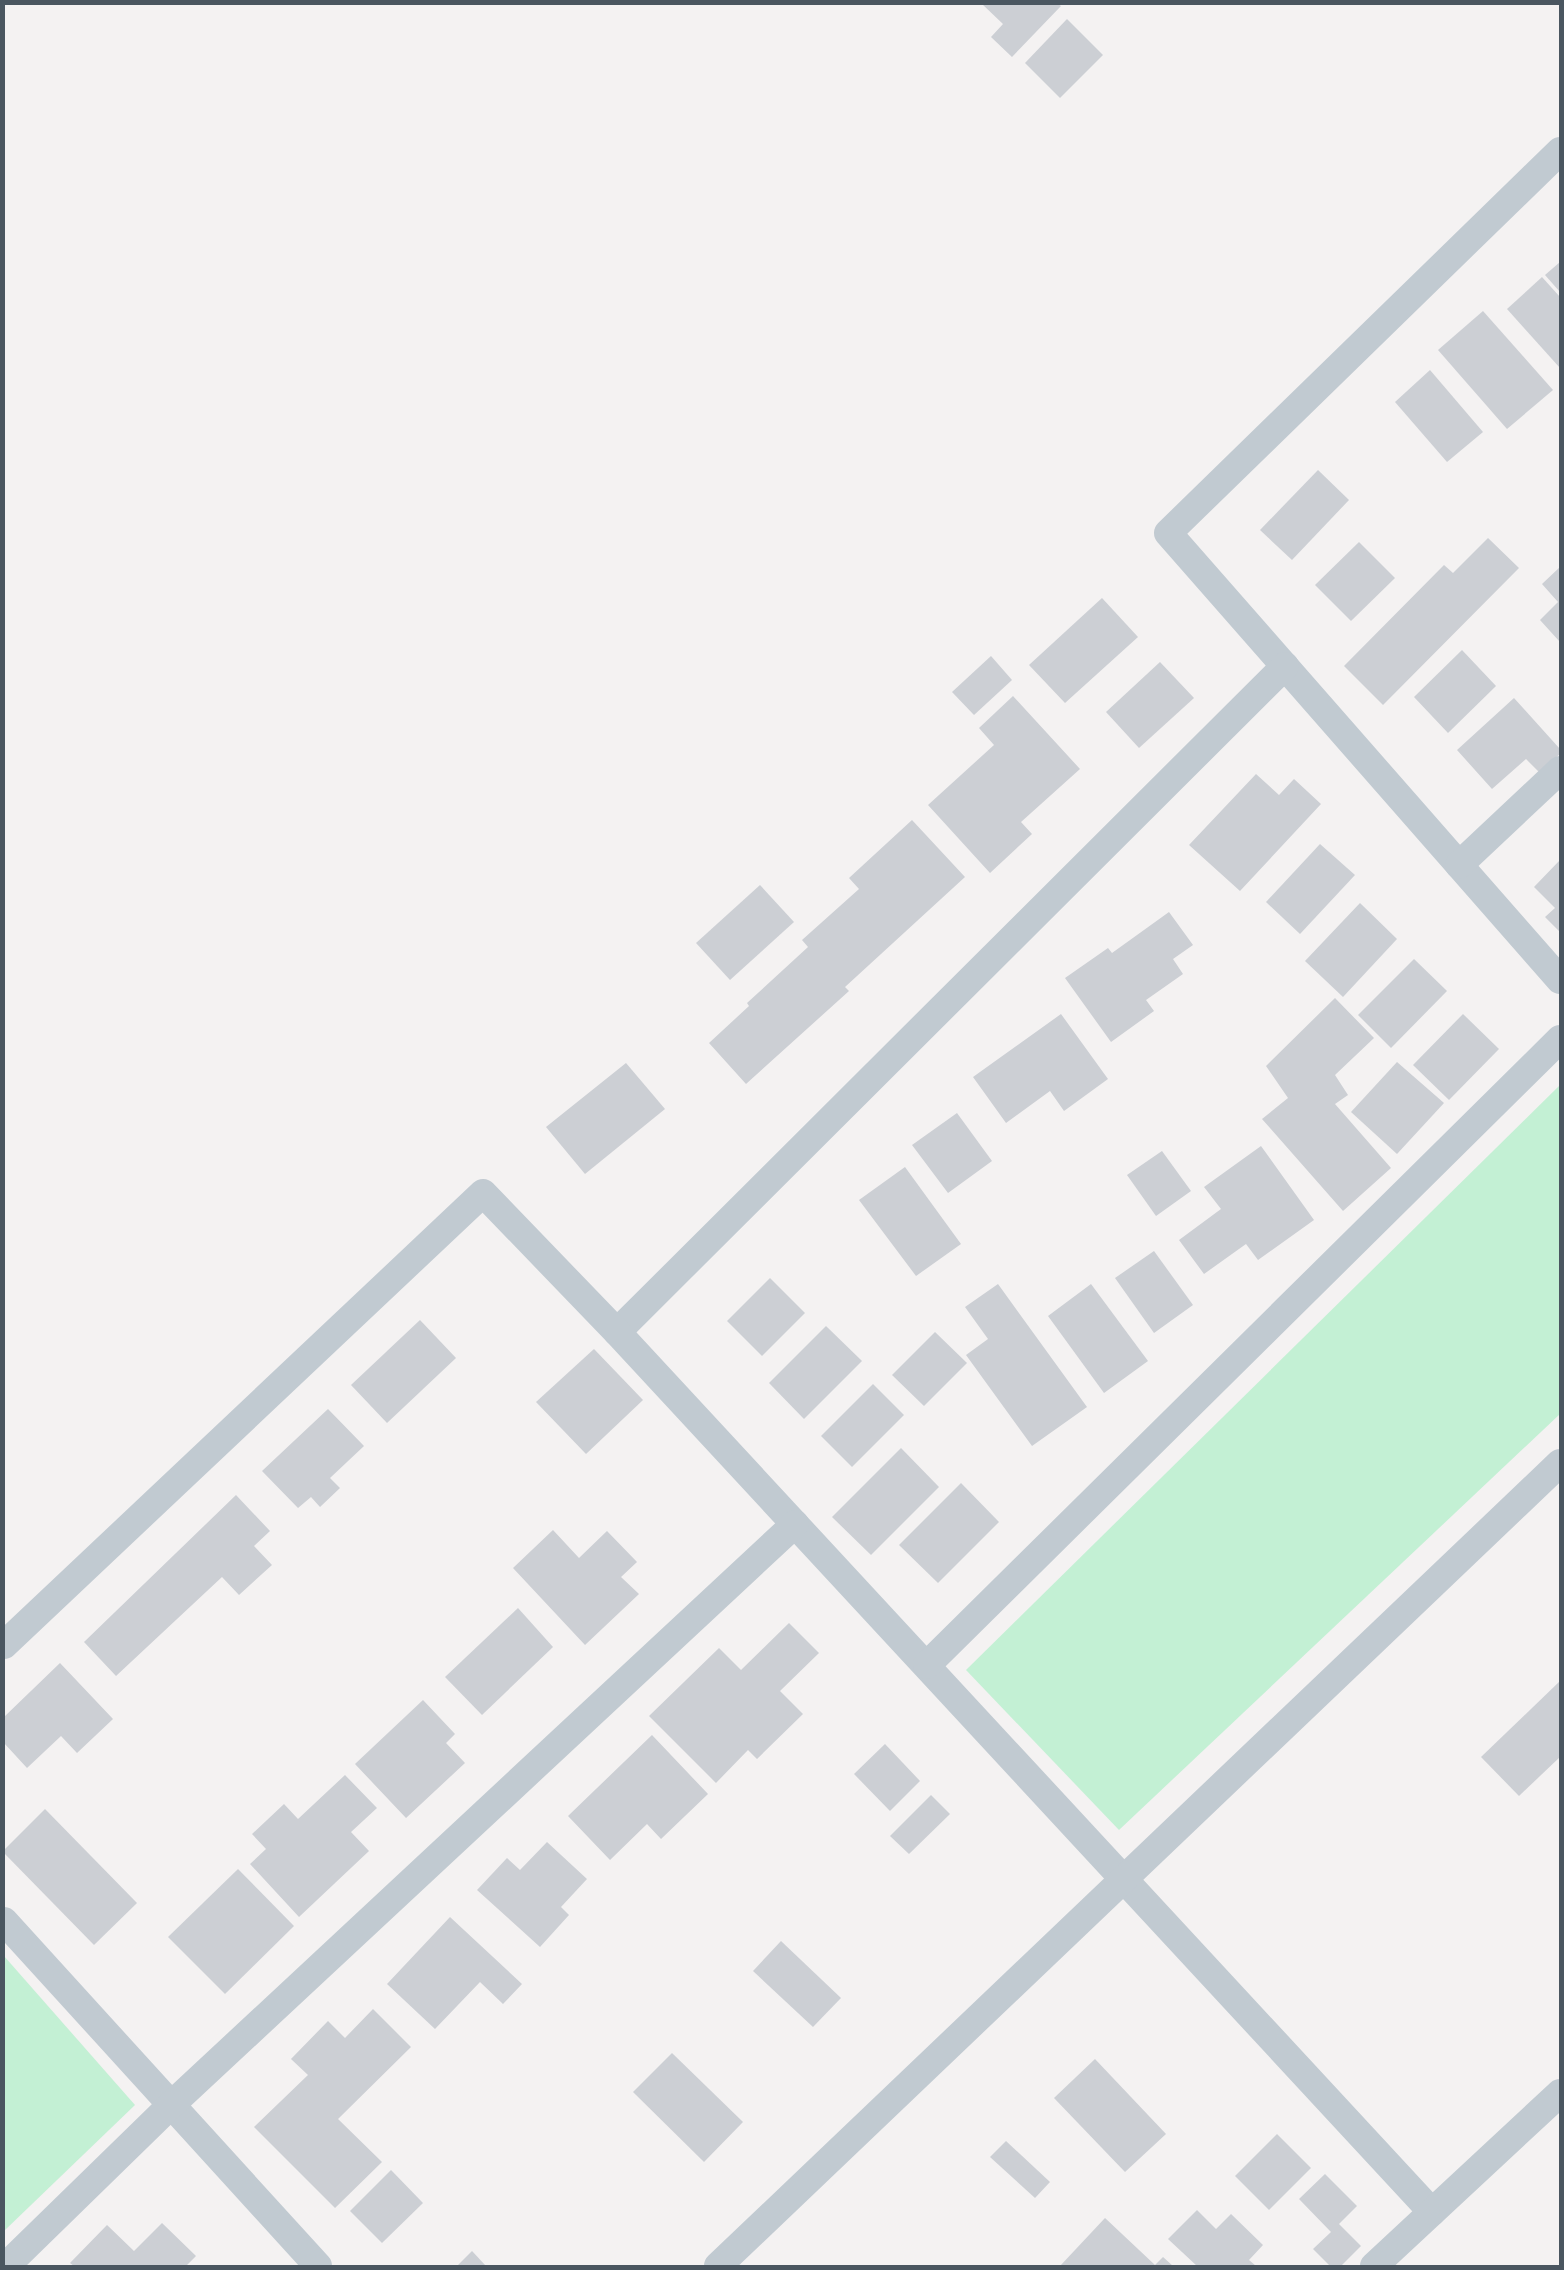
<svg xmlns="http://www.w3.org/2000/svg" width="1564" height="2270" font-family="'Public Sans',sans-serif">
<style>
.green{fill:#c3f0d4}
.building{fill:#cccfd4}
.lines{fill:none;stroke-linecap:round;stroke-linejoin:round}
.minor{stroke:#c1cad1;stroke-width:28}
</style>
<rect width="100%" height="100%" fill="#f4f2f2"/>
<!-- green -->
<g class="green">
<path d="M1560,1085V1414L1119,1830L966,1670Z"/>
<path d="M4,1956L135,2105L4,2231Z"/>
</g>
<!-- building -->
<g class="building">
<path d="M982,4H1058L1061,6L1012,57L991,37L1003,24Z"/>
<path d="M1067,19L1103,55L1060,98L1025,63Z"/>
<path d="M1560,262V292L1545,275Z"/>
<path d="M1542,277L1560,297V368L1507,309Z"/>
<path d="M1483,311L1553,390L1507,429L1438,350Z"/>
<path d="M1430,370L1483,432L1447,462L1395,402Z"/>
<path d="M1318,470L1349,500L1292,560L1260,530Z"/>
<path d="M1488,538L1519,568L1383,705L1344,666L1444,565L1453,573Z"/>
<path d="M1359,542L1395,578L1351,621L1315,585Z"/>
<path d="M1560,567V642L1540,620L1558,602L1542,584Z"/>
<path d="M1102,598L1138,637L1065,703L1029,665Z"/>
<path d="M1462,650L1496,686L1448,733L1414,697Z"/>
<path d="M991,656L1012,680L974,715L952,692Z"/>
<path d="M1160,662L1194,698L1139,748L1106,712Z"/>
<path d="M1013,696L1080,769L1021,822L1032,834L990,873L928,805L994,745L979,728Z"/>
<path d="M1514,698L1560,749V754L1539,772L1526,759L1492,789L1457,750Z"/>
<path d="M1256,774L1279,795L1294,779L1321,804L1240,891L1189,845Z"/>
<path d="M912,820L965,877L845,987L849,991L746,1084L709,1043L749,1006L747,1003L808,947L802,940L859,889L849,878Z"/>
<path d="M1320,844L1355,875L1300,934L1266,902Z"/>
<path d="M1560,860V932L1545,917L1555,908L1534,887Z"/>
<path d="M760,885L794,922L730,980L696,943Z"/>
<path d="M1360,903L1397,939L1343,997L1305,961Z"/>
<path d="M1169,912L1193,945L1173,959L1183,974L1146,1000L1154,1011L1111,1042L1065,978L1108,948L1112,953Z"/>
<path d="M1414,959L1447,991L1391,1048L1358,1015Z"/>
<path d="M1335,998L1374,1038L1335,1075L1348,1095L1335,1104L1391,1168L1343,1211L1262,1119L1288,1098L1266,1066Z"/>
<path d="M1061,1014L1108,1079L1064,1111L1050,1091L1006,1123L973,1077Z"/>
<path d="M1463,1014L1499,1049L1449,1100L1413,1065Z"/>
<path d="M1397,1062L1444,1103L1397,1154L1351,1112Z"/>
<path d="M626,1063L665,1109L585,1174L546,1127Z"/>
<path d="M957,1113L992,1161L948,1193L912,1145Z"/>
<path d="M1261,1146L1314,1220L1258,1260L1246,1244L1204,1274L1179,1240L1221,1209L1204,1187Z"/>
<path d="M1162,1151L1191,1191L1156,1216L1127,1175Z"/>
<path d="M905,1167L961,1244L916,1276L859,1200Z"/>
<path d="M1154,1251L1193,1305L1154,1333L1115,1278Z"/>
<path d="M770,1278L805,1313L762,1356L727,1321Z"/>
<path d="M998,1284L1087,1407L1032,1446L966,1355L988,1339L965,1307Z"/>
<path d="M1091,1284L1148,1361L1104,1393L1048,1316Z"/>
<path d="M420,1320L456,1358L387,1423L351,1385Z"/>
<path d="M826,1326L862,1361L804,1419L769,1383Z"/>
<path d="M935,1332L967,1363L924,1406L892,1375Z"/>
<path d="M594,1349L643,1400L586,1454L536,1402Z"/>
<path d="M873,1384L904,1415L852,1467L821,1436Z"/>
<path d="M328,1409L364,1446L330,1478L340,1488L320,1507L311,1497L298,1508L262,1471Z"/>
<path d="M901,1448L939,1487L871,1555L832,1517Z"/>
<path d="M961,1483L999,1522L938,1583L899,1545Z"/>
<path d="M236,1495L270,1531L254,1546L272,1565L239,1595L222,1577L116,1676L84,1642Z"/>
<path d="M553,1530L579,1558L607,1531L637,1562L621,1577L639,1594L585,1645L513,1568Z"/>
<path d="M518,1608L553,1647L482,1715L445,1677Z"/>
<path d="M789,1623L819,1653L780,1691L803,1714L757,1759L748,1750L716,1783L649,1716L719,1648L741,1670Z"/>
<path d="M60,1663L113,1719L77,1753L61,1736L27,1768L4,1743V1717Z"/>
<path d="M1560,1681V1757L1519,1796L1481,1757Z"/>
<path d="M423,1700L455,1734L446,1743L465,1763L406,1818L355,1764Z"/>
<path d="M652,1735L708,1794L661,1839L647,1824L610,1860L568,1816Z"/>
<path d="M885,1744L920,1781L890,1811L854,1774Z"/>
<path d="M345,1775L377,1808L351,1832L369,1851L299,1917L250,1864L266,1849L252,1834L284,1804L298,1819Z"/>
<path d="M931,1795L950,1814L909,1854L890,1836Z"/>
<path d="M45,1809L137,1903L94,1945L4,1853V1850Z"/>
<path d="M547,1842L587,1879L561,1907L569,1915L540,1947L477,1890L507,1858L520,1870Z"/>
<path d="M238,1869L294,1926L225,1994L168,1937Z"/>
<path d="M450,1917L522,1984L503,2004L480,1982L435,2029L387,1984Z"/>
<path d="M781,1941L841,1998L813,2027L753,1971Z"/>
<path d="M373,2009L411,2047L338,2119L382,2162L335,2208L254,2127L308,2075L291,2059L328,2021L345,2038Z"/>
<path d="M672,2053L743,2122L704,2162L633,2092Z"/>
<path d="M1095,2059L1166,2134L1125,2172L1054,2098Z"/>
<path d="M1277,2134L1311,2168L1269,2210L1235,2176Z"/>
<path d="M1006,2141L1050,2182L1035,2198L990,2157Z"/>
<path d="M391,2170L423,2203L382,2243L350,2211Z"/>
<path d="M1325,2174L1357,2206L1339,2224L1361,2246L1341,2266H1330L1313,2249L1331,2232L1299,2199Z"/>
<path d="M1197,2210L1216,2229L1231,2214L1263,2245L1249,2260L1256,2266H1197L1168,2239Z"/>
<path d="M1105,2218L1155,2265L1163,2257L1173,2266H1060Z"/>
<path d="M162,2223L196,2256L186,2266H74L70,2263L107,2225L134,2251Z"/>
<path d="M472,2251L486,2266H457Z"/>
</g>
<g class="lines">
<!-- minor -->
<g class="minor">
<path d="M1560,151L1168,533L1560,980"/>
<path d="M1459,865L1560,770"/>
<path d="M617,1332L1285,666"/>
<path d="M4,1645L483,1193L617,1332L1432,2212"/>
<path d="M927,1665L1560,1039"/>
<path d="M4,1921L318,2266"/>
<path d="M6,2266L170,2106L795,1524"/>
<path d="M718,2266L1560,1463"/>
<path d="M1374,2266L1560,2093"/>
</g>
</g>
<!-- border -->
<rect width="1564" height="2270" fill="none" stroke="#4a5660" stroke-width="10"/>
</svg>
